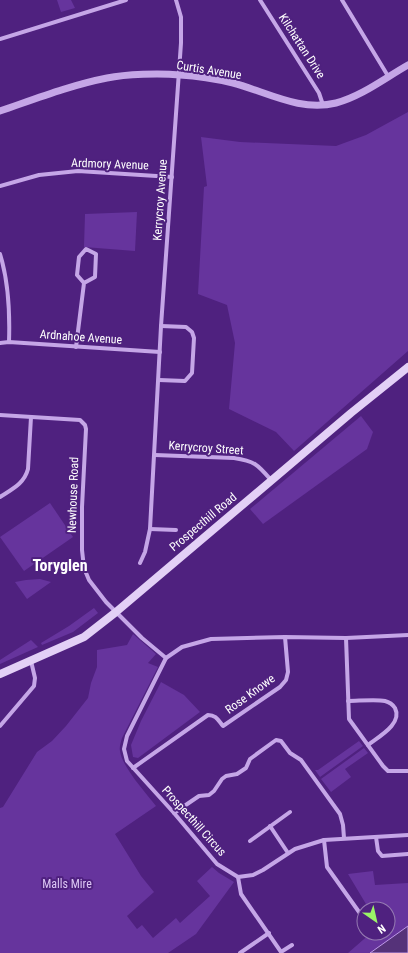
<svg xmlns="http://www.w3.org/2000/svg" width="408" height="953" font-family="'Roboto Condensed',sans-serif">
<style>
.green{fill:#66349d}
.water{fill:#553279;stroke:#be99e8}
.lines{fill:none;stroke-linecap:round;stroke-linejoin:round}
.minor{stroke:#c5a6e7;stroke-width:4}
.tertiary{stroke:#c5a6e7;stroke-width:7}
.secondary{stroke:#e3d0f6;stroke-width:8}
.labels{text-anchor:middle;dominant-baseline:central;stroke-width:4;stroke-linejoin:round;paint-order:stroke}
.street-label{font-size:12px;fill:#fff;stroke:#4f217f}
.park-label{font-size:12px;fill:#dec9f6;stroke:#4f217f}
.district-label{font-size:16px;font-weight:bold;fill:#fff;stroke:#4f217f}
</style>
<rect width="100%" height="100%" fill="#4f217f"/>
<!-- green -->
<g class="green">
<path d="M57,0H71L75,8L61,12Z"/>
<path d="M408,112V351L294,451L276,432L229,409L235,343L227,305L198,294L204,187L207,186L201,137L240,142L336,146L366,135Z"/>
<path d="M137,212L135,251L84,247L85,214Z"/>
<path d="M361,416L373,432L367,449L263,524L250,509Z"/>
<path d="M50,503L73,537L24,571L0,537Z"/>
<path d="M40,579L51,582L27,599L15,582L26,580Z"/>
<path d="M94,608L98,613L73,632L42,645L41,643L69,626Z"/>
<path d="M133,634L156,654L148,663L158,667L122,738C121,742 119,747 120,751C122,767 146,793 156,806L115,834L141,876L154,892L127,916L137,929L142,925L153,938L176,918L180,923L210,896L197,881L212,867L219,873L234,882L196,934L168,953H0V808L3,807L37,752L52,741L66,726L88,698L91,683L97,667V650L127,645Z"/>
<path d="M31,640L38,647L0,664V660Z"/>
<path d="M161,682L184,695L200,712L138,758L133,757L131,745L141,721Z"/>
<path d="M359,741L363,746L320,777L315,770H318Z"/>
<path d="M364,748L368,753L345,769L351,777L331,792L321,779Z"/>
<path d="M373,871L375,885L408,883V953H348L371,933H388V909H369L348,874Z"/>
</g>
<!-- water -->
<path class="water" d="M408,926V953H370Z"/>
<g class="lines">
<!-- minor -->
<g class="minor">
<path d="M260,0L319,93L323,105"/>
<path d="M342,0L388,76"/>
<path d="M0,39L126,0"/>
<path d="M0,186L39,175L78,171L172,177"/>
<path d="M0,254C9,283 10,312 9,342"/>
<path d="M0,343L9,342L160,352"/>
<path d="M76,347L84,283L77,275L79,257L86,249L96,254L95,277L84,283"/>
<path d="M159,380L185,381L192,373L194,338L192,332L186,327L161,326"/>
<path d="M0,415L80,420L85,425L86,429L82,507V550L84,568L89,580L106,602L142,638L166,658"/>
<path d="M155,455L234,458C255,461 258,465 271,480"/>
<path d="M0,497C12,489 24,484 28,469L31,417"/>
<path d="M150,529L176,530"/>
<path d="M140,563L145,552L150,529L161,326L181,43V17L176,0"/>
<path d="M408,635L346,638L285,637L211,639L182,647L166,658L127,736L124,749L127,761L174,813L217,864L238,877L253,875L263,870L295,849L324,840L408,835"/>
<path d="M346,638L349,719L383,766L388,771H408"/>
<path d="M348,701C358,701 376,699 385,701C389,702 393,705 395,708C403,724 378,737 368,745"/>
<path d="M0,726L34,686L35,678L31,661"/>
<path d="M133,768L208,715C216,715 218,720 223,726L280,687L286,680L288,672L285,637"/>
<path d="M174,813L199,796L209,795L214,791L222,779L226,776L237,774L246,768L250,759L276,740L281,741L290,753L301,760L340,814L343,825L344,838"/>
<path d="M270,826L288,853"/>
<path d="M376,837L378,851L382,856L408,854"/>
<path d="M324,840L327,867L364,919"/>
<path d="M250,841L290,812"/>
<path d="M238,877L241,894L281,952L292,945"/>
<path d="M240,953L269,933"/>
</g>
<!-- tertiary -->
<path class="tertiary" d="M0,111C35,99 71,85 107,78C126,74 160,73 180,75C197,76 216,79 233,83C267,92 300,112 336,103C362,96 385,78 408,65"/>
<!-- secondary -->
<path class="secondary" d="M0,674L84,637L116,612L351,413L408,367"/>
</g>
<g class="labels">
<!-- street labels -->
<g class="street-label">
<text transform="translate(302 46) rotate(57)">Kilchattan Drive</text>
<text transform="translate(209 70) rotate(9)">Curtis Avenue</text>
<text transform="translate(110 164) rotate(2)">Ardmory Avenue</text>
<text transform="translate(160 200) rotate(-86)">Kerrycroy Avenue</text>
<text transform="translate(81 337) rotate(4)">Ardnahoe Avenue</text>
<text transform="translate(206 448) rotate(4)">Kerrycroy Street</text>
<text transform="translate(73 495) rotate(-88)">Newhouse Road</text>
<text transform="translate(203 522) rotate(-40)">Prospecthill Road</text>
<text transform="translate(250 694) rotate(-36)">Rose Knowe</text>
<text transform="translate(194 821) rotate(48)">Prospecthill Circus</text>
</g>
<!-- park labels -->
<g class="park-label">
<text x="67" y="884">Malls Mire</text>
</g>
<!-- district labels -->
<g class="district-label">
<text x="60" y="565">Toryglen</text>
</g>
</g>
<!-- north arrow -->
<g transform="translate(376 921) rotate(146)"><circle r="19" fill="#4f217f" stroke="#957ab2"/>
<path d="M0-3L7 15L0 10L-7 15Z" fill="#9af467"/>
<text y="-6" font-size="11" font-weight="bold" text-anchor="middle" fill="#ffffff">N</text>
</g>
</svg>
